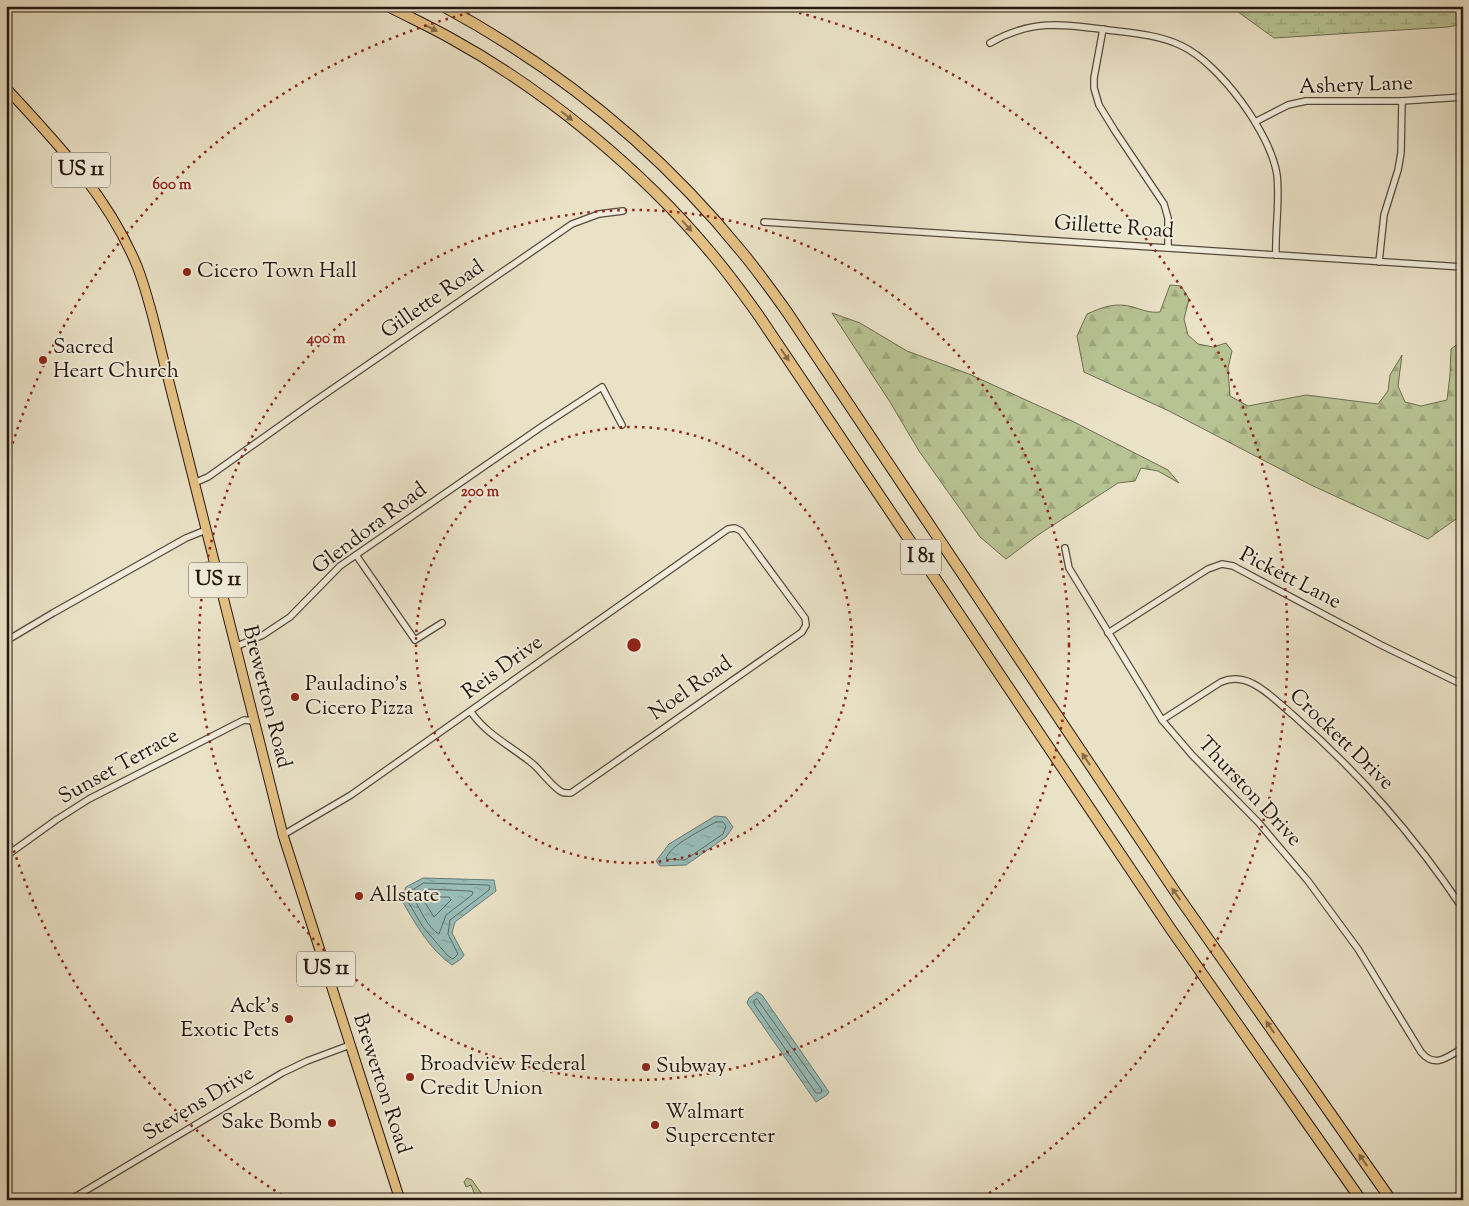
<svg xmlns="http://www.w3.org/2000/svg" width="1469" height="1206" font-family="'Sorts Mill Goudy',serif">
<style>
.green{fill:#b8c394;stroke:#6d6d52}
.forest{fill:url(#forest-firs);stroke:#6d6d52}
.wetland{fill:url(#wetland-marsh);stroke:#6d6d52}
.water{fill:url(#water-ripples);stroke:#697b75}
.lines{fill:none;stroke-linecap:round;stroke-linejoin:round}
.shore{stroke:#5d6a64;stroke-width:1}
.street-casing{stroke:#544a3d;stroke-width:8}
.primary-casing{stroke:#22170f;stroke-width:11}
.highway-casing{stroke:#22170f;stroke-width:12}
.street{stroke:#f1ecdb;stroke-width:5.5}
.primary{stroke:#e5c184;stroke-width:9}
.highway{stroke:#e5c184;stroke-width:10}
.oneway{fill:#846c4a}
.ring{fill:none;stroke:#8f2418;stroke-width:2.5;stroke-dasharray:2.5 5}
.poi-dot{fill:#8f2418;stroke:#f1ecdb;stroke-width:2}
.labels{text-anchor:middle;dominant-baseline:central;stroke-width:4;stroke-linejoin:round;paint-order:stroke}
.shield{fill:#f1ecdb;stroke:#60574c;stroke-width:1}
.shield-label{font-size:20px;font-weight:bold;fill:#22170f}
.street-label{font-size:21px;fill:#22170f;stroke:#f1ecdb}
.poi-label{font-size:21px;fill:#22170f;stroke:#f1ecdb;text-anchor:start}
.centre{fill:#8f2418;stroke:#f1ecdb;stroke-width:2.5}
.ring-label{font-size:15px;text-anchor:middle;font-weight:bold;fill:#8f2418;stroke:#f1ecdb;stroke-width:4;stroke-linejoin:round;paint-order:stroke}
</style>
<defs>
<pattern id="forest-firs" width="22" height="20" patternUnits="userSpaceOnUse" patternTransform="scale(1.25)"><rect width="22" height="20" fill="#b8c394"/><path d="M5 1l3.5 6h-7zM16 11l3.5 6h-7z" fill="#9ea77e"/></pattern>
<pattern id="wetland-marsh" width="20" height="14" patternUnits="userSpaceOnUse" patternTransform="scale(1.25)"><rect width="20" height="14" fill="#b8c394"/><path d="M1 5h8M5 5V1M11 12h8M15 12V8" fill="none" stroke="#9ea77e"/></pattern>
<pattern id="water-ripples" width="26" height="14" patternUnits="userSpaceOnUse" patternTransform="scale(1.25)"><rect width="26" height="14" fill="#98bdb9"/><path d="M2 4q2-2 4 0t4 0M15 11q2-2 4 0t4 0" fill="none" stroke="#83a29e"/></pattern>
</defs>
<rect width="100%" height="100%" fill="#eae2c7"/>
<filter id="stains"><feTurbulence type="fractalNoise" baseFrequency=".004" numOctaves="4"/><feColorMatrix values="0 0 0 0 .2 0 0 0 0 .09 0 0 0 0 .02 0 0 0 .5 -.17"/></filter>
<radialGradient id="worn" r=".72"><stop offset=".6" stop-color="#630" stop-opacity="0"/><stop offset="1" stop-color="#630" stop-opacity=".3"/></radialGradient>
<!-- green -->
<path class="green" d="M467,1178L472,1180L486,1200H477L471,1185L466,1187L464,1182Z"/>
<!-- forest -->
<g class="forest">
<path d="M1170,285L1181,286L1189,299L1184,319L1188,335L1198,344L1213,347L1226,343L1232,351L1228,368L1230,396L1248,406L1306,395L1378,404L1388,391L1390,375L1402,355L1398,386L1405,402L1421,406L1447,400L1450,375L1451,349L1463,340V514L1428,539L1311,485L1169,411L1084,372L1077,336L1087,314C1103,307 1115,302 1133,307C1143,310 1149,313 1160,312Z"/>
<path d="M832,313L860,323L907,351L969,374L1072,421L1168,470L1179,483L1158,471L1141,468L1135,481L1118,483L1038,535L1006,559L980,537L919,451L890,402Z"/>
</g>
<!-- wetland -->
<path class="wetland" d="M1230,6H1463V24L1448,27L1274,38Z"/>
<!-- water -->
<g class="water">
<path d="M715,816L726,817L733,827L726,837L686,865L660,866L656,861L669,844Z"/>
<path d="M423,878L494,880L496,891L455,922L452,933L464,955L461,959L452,965C429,949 415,923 401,899L406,887Z"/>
<path d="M757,992L762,995L829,1092L827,1095L816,1102L747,1003L749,998Z"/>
</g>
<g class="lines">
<!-- shore -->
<g class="shore">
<path d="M716,822H723L726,826L723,834L685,860L666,859C668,846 704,829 716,822Z"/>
<path d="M424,883L488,885L490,886L489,890L450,920L448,934L458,954L453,959L448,956L423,927L407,900L411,891Z"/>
<path d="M426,889L470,891L473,892L472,895L446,915L439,934C428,928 421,911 414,899L416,895Z"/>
<path d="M428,897H449L451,900L434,917L424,901V899Z"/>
<path d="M757,999L822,1090L821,1093H816L754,1004V1001Z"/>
</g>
<!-- street casing -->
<g class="street-casing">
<g id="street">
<path d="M1103,29L1094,78V88L1099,105L1115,131L1164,204L1168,218V248"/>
<path d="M990,43C1032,19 1063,24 1108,30C1133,33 1160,35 1182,46C1220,64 1271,134 1277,175C1280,201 1275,229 1276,255"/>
<path d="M1255,122L1288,105L1306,101H1402L1463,97"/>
<path d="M764,222L1463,267"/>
<path d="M1379,262L1384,215L1398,170L1401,153L1402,101"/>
<path d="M194,483L208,477L315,401L572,224L599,214L623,211"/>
<path d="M1065,548L1069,568L1162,720L1192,755L1258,822L1308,881L1358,949L1421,1052C1435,1069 1447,1057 1463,1048"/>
<path d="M356,555L415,640L442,623"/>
<path d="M1108,633L1208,569L1222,564L1233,566L1381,645L1463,685"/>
<path d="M6,641L53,613L186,538L206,530"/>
<path d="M235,647L263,635L290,617L340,566L541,427L602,387L622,425"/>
<path d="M1162,720L1221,682C1228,679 1235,678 1243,680C1259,683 1280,704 1293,715C1360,774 1413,834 1463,909"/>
<path d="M283,835L351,795L728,529L735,528L741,531L805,618L806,625L802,632L571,793C567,793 564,794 560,791C550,784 542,772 533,764C511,746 487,735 471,712"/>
<path d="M6,856L56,820L89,799L238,723L244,720L254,721"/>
<path d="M70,1200L282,1073L307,1061L350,1045"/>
</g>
</g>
<!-- primary casing -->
<g class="primary-casing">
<path id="primary" d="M6,88C57,143 108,196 137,266C150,299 157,335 166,370L283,835L400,1200"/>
</g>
<!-- highway casing -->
<g class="highway-casing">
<g id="highway">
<path d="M388,6C409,17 431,27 452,39C545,90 643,171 711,253C728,273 744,295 759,316L1170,928L1361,1200"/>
<path d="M443,6C558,68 659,150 741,251C757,270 772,291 787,312L1176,893L1391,1200"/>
</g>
</g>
<!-- street -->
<use href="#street" class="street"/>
<!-- primary -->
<use href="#primary" class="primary"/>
<!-- highway -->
<use href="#highway" class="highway"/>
</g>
<!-- one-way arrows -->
<defs><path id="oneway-solid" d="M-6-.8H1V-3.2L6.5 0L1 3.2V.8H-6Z" transform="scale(1.25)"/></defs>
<g class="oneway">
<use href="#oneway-solid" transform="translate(431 28) rotate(27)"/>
<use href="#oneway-solid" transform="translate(567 116) rotate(39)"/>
<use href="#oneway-solid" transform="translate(687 226) rotate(48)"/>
<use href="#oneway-solid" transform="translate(785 355) rotate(56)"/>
<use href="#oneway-solid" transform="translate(1086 759) rotate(-124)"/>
<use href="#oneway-solid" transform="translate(1176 894) rotate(-125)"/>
<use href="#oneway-solid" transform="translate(1270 1027) rotate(-125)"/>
<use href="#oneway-solid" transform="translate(1363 1160) rotate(-125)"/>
</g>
<!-- distance rings -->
<g class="ring">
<circle cx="634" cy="645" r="218"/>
<circle cx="634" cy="645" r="435"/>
<path d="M288 1199A653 653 0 0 1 6 825M6 465A653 653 0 0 1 498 6M770 6A653 653 0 0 1 980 1199"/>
</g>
<!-- markers -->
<g class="poi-dot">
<circle cx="187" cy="272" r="5"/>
<circle cx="43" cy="360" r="5"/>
<circle cx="295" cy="697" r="5"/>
<circle cx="359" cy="896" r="5"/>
<circle cx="289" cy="1019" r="5"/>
<circle cx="646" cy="1067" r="5"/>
<circle cx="410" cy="1077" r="5"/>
<circle cx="332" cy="1123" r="5"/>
<circle cx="655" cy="1125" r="5"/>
</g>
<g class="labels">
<!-- shield labels -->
<g class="shield">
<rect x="52" y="152.5" width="58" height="35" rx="4"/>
<rect x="901" y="539.5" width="40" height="35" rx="4"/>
<rect x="189" y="562.5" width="58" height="35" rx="4"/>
<rect x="297" y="951.5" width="58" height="35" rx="4"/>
</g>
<g class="shield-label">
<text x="81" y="170">US 11</text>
<text x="921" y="557">I 81</text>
<text x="218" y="580">US 11</text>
<text x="326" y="969">US 11</text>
</g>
<!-- street labels -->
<g class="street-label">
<text transform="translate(1356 86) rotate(-2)">Ashery Lane</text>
<text transform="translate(1114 228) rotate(4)">Gillette Road</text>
<text transform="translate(433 300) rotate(-35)">Gillette Road</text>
<text transform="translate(370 529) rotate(-37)">Glendora Road</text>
<text transform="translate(1290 579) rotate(27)">Pickett Lane</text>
<text transform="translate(503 668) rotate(-36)">Reis Drive</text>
<text transform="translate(691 689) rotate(-35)">Noel Road</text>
<text transform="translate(266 697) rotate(76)">Brewerton Road</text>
<text transform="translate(1341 740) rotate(44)">Crockett Drive</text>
<text transform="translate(119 767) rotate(-29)">Sunset Terrace</text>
<text transform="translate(1249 792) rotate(47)">Thurston Drive</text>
<text transform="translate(381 1084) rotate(72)">Brewerton Road</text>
<text transform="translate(199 1104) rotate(-31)">Stevens Drive</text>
</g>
<!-- poi labels -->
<g class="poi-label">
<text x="197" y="272">Cicero Town Hall</text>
<text x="53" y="348">Sacred<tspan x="53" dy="24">Heart Church</tspan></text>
<text x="305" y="685">Pauladino's<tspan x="305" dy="24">Cicero Pizza</tspan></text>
<text x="369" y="896">Allstate</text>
<text x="279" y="1007" text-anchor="end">Ack's<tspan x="279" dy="24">Exotic Pets</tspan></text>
<text x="420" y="1065">Broadview Federal<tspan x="420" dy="24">Credit Union</tspan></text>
<text x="656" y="1067">Subway</text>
<text x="665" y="1113">Walmart<tspan x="665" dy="24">Supercenter</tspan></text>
<text x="322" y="1123" text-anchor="end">Sake Bomb</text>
</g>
</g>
<circle cx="634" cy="645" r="8" class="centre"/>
<g class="ring-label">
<text x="172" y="189">600 m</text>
<text x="326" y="343">400 m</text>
<text x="480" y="496">200 m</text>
</g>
<!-- margin -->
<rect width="1469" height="1206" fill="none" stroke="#eae2c7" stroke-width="25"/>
<rect x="8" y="8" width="1454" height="1191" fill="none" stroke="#22170f" stroke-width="2.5"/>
<rect x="12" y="12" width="1444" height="1181" fill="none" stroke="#22170f"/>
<rect width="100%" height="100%" filter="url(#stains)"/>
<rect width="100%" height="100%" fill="url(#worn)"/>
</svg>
